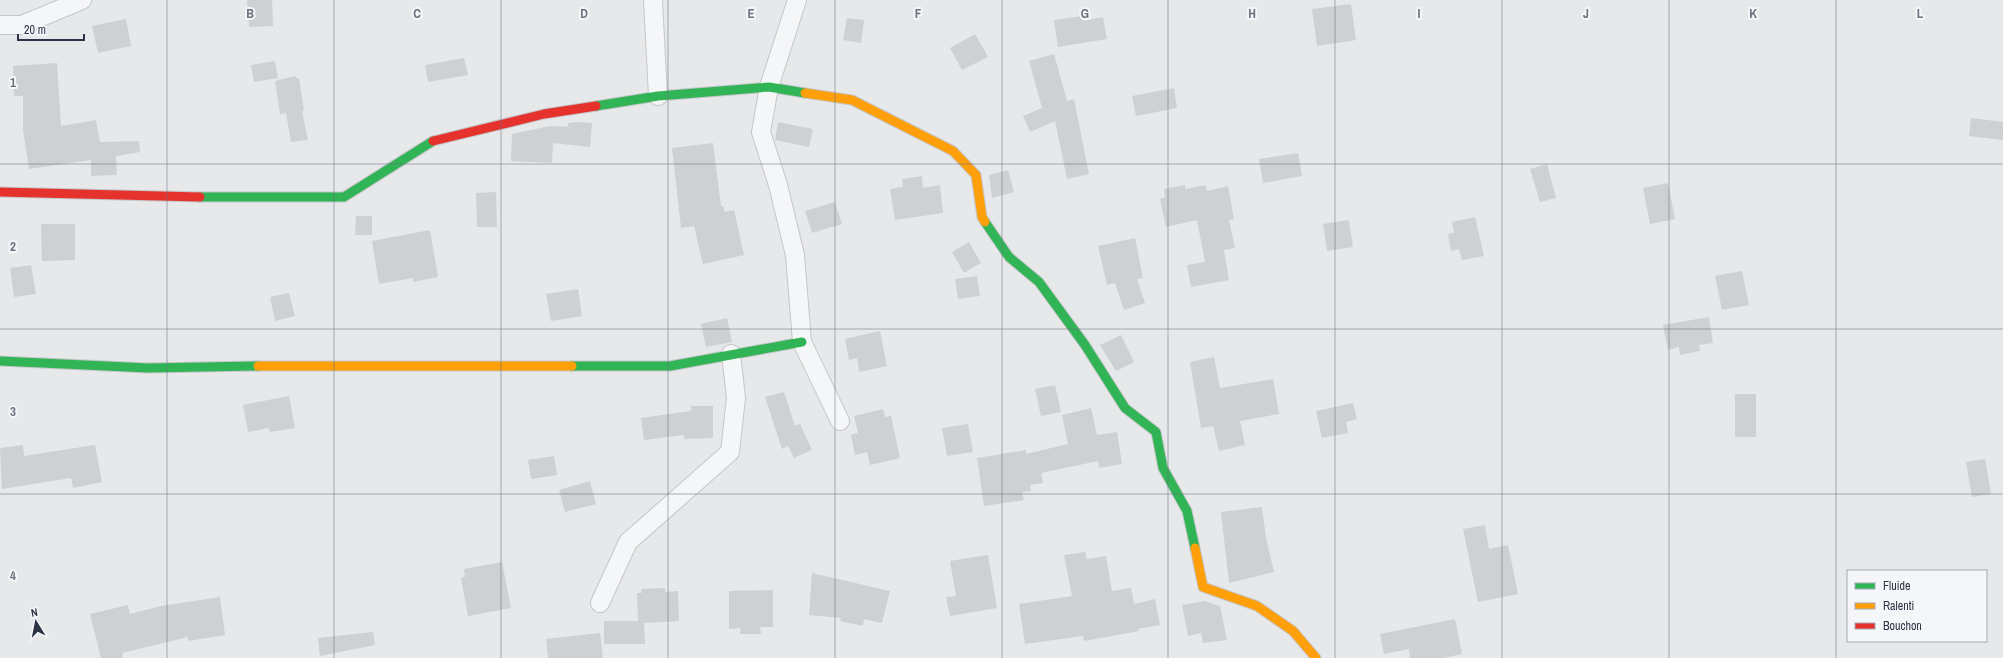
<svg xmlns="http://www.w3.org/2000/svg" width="2003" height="658" font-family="'Archivo Narrow',sans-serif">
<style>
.building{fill:#ced0d3}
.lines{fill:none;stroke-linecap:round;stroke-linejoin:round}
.street-casing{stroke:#c4c6c8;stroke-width:20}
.fast-casing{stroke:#c4c6c8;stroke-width:11}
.slow-casing{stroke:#c4c6c8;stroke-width:11}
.jam-casing{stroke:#c4c6c8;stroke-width:11}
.street{stroke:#f5f6f7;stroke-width:18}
.fast{stroke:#30b455;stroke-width:9}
.slow{stroke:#ff9f0a;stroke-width:9}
.jam{stroke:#e5322d;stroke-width:9}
.grid{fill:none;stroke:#6c737f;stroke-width:1;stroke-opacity:0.55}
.grid-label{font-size:13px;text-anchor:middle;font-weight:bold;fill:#6c737f;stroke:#f4f6f9;stroke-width:4;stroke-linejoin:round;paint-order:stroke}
</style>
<rect width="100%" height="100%" fill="#e6e8ea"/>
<!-- building -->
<g class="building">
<path d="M247,0H272L273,26L249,27Z"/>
<path d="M1351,4L1356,40L1317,46L1312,9Z"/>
<path d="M1082,16L1083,21L1103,17L1107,39L1058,47L1054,20Z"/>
<path d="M847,18L864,20L861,43L843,40Z"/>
<path d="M126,19L131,46L98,53L92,26Z"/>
<path d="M975,34L988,57L962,70L950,48Z"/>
<path d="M1054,54L1067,101L1074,99L1089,174L1067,179L1055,121L1030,132L1023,116L1042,108L1029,61Z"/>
<path d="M464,58L468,75L428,82L425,65Z"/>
<path d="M275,61L278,78L254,82L251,65Z"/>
<path d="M57,63L61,126L96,120L100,142L139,141L140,152L116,156L117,175L91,176V160L29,169L23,130V96H14L13,66Z"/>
<path d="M295,76L296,78H299L304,111H302L308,140L291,142L286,113L280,114L275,81Z"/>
<path d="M1174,88L1177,108L1136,116L1132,96Z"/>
<path d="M1971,118L2003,122V140L1969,136Z"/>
<path d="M576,122L592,123L590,147L553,143L552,163L511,161L512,134L550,126L568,127V123Z"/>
<path d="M778,122L813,129L809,147L775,140Z"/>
<path d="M713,143L721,206H723L725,212L734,210L744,255L703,264L694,226L681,228L672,148Z"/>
<path d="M1298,153L1302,176L1263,183L1259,159Z"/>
<path d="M1547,164L1556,198L1540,202L1530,169Z"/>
<path d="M1008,170L1014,192L992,198L989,175Z"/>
<path d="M922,176L923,188L940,185L943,213L895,220L890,189L903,187L902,179Z"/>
<path d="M1668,183L1675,219L1650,224L1643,188Z"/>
<path d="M1185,185V189L1206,185L1207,191L1228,186L1234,219L1229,220L1235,248L1224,250L1229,280L1191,287L1187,265L1205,262L1197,220L1166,227L1160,199L1165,197L1164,189Z"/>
<path d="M496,192L497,227H477L476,193Z"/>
<path d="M835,202L842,224L812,233L805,211Z"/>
<path d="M356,216H372V235H355Z"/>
<path d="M1475,217L1484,256L1462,260L1459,249L1451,251L1448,234L1454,233L1452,222Z"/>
<path d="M1349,220L1353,247L1327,251L1323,224Z"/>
<path d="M41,224H75V260L42,261Z"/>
<path d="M430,230L438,277L413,282V278L379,284L372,241Z"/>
<path d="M1135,238L1143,278L1137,279L1145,303L1124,310L1115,283L1107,285L1098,246Z"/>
<path d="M969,242L981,263L964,273L952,252Z"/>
<path d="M31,265L36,294L14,297L10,268Z"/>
<path d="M1742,271L1749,305L1722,310L1715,276Z"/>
<path d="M977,276L980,296L958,299L955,279Z"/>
<path d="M578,289L582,316L551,321L546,294Z"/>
<path d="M289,293L295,316L275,321L270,297Z"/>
<path d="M1709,317L1713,343L1699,345L1700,351L1680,355L1679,347L1668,350L1663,325Z"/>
<path d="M727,318L732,342L706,347L701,324Z"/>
<path d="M880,331L887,366L859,372L857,358L849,360L845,339Z"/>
<path d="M1121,335L1134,362L1116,371L1100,345Z"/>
<path d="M1214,357L1220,388L1273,379L1279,414L1240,421L1245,445L1219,451L1213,426L1201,428L1190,362Z"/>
<path d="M1055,385L1061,412L1041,416L1035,389Z"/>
<path d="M784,392L795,426L800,424L812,450L794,458L788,446L782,449L765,397Z"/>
<rect x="1735" y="394" width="21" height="43"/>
<path d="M289,396L295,428L270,432L269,428L248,432L243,405Z"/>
<path d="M1353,403L1357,419L1346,422L1348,433L1322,438L1316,411Z"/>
<path d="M691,406H713V438L684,439V435L644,440L641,418L691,411Z"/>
<path d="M1091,408L1097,435L1117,432L1122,464L1099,468L1098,461L1041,473L1043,483L1030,485L1031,491L1022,492L1024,500L984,506L977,458L1026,450V454L1068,444L1062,415Z"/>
<path d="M883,409L885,417L891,416L900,458L870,465L867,452L855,455L851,435L858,433L854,416Z"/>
<path d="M968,424L973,452L947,456L942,428Z"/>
<path d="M23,445L24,456L95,445L102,482L73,488L71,478L2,489L0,448Z"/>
<path d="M554,456L557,475L531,479L528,460Z"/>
<path d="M1985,459L1991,494L1972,497L1966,462Z"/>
<path d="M590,481L596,504L565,512L559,490Z"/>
<path d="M1262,507L1266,538L1274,572L1229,583L1221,512Z"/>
<path d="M1485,525L1489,549L1508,545L1518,594L1478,602L1463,529Z"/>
<path d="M1085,552L1087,559L1106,556L1112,591L1131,588L1134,604L1155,599L1160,625L1138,629L1139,631L1084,641L1083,636L1025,644L1019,604L1072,596L1064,555Z"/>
<path d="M988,555L997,608L950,616L946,597L956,596L950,561Z"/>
<path d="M502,562L511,608L468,616L461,578L465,577L464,569Z"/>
<path d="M812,573L890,591L882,623L864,619L863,626L840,621L841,618L809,615Z"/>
<path d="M665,588V592L678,591L679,621L644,623L645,644H604V621H638L637,593H641L642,589Z"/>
<path d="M773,590V627H760L761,634H740L741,628L729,629V591Z"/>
<path d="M220,597L225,635L188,641V637L122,653L123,658H101L90,614L128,605L130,614L161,606Z"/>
<path d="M1204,601L1220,606L1227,640L1203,643L1201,633L1188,636L1182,605Z"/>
<path d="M1455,619L1462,654L1443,658H1410L1409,649L1384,654L1380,634Z"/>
<path d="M373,632L375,645L320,656L318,638Z"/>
<path d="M600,633L603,658H548L546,639Z"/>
</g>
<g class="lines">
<!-- street casing -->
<g class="street-casing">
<g id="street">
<path d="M653,0L658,96"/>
<path d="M797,0L769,87L761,132L778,185L795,255L802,342L840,421"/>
<path d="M0,25H22L82,0"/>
<path d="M600,603L628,542L730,452L736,398L731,354"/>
</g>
</g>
<!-- fast casing -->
<g class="fast-casing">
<g id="fast">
<path d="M596,106L658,96L769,87L805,93"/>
<path d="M200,197H344L433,141"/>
<path d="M985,222L1009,257L1039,282L1085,345L1125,408L1156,432L1163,468L1187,511L1195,548"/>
<path d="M0,361L148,368L258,366"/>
<path d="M572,366H670L802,342"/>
</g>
</g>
<!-- slow casing -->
<g class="slow-casing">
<g id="slow">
<path d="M805,93L852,100L953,151L976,175L982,217L985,222"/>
<path d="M258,366H572"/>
<path d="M1195,548L1203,587L1257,606L1293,631L1316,658"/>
</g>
</g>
<!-- jam casing -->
<g class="jam-casing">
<g id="jam">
<path d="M433,141L544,114L596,106"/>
<path d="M0,192L200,197"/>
</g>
</g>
<!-- street -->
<use href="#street" class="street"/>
<!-- fast -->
<use href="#fast" class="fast"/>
<!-- slow -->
<use href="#slow" class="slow"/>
<!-- jam -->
<use href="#jam" class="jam"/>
</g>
<!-- grid -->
<path class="grid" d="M167,0V658M334,0V658M501,0V658M668,0V658M835,0V658M1002,0V658M1168,0V658M1335,0V658M1502,0V658M1669,0V658M1836,0V658M0,164H2003M0,329H2003M0,494H2003"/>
<g class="grid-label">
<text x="250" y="18">B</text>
<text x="417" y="18">C</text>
<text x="584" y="18">D</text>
<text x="751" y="18">E</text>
<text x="918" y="18">F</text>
<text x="1085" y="18">G</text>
<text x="1252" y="18">H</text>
<text x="1419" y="18">I</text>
<text x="1586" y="18">J</text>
<text x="1753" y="18">K</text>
<text x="1920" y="18">L</text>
<text x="13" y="87">1</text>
<text x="13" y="251">2</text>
<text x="13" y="416">3</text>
<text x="13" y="580">4</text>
</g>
<!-- legend -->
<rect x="1847" y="570" width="140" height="72" fill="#f4f6f9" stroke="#a4a8b1"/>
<rect x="1855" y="583" width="20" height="6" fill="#30b455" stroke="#a4a8b1"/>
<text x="1883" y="590" font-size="12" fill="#2b3445">Fluide</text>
<rect x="1855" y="603" width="20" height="6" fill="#ff9f0a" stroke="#a4a8b1"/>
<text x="1883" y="610" font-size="12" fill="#2b3445">Ralenti</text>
<rect x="1855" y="623" width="20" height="6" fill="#e5322d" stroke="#a4a8b1"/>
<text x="1883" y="630" font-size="12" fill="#2b3445">Bouchon</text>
<!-- north arrow -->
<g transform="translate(36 622) rotate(350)" stroke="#f4f6f9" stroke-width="3" paint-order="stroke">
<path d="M0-3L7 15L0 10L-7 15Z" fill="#2b3445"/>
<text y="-6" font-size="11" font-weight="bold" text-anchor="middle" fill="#2b3445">N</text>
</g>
<!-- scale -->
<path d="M18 34v6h66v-6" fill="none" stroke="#2b3445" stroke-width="2"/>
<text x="24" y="34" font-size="12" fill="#2b3445" stroke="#f4f6f9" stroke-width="3" paint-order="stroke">20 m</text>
</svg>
